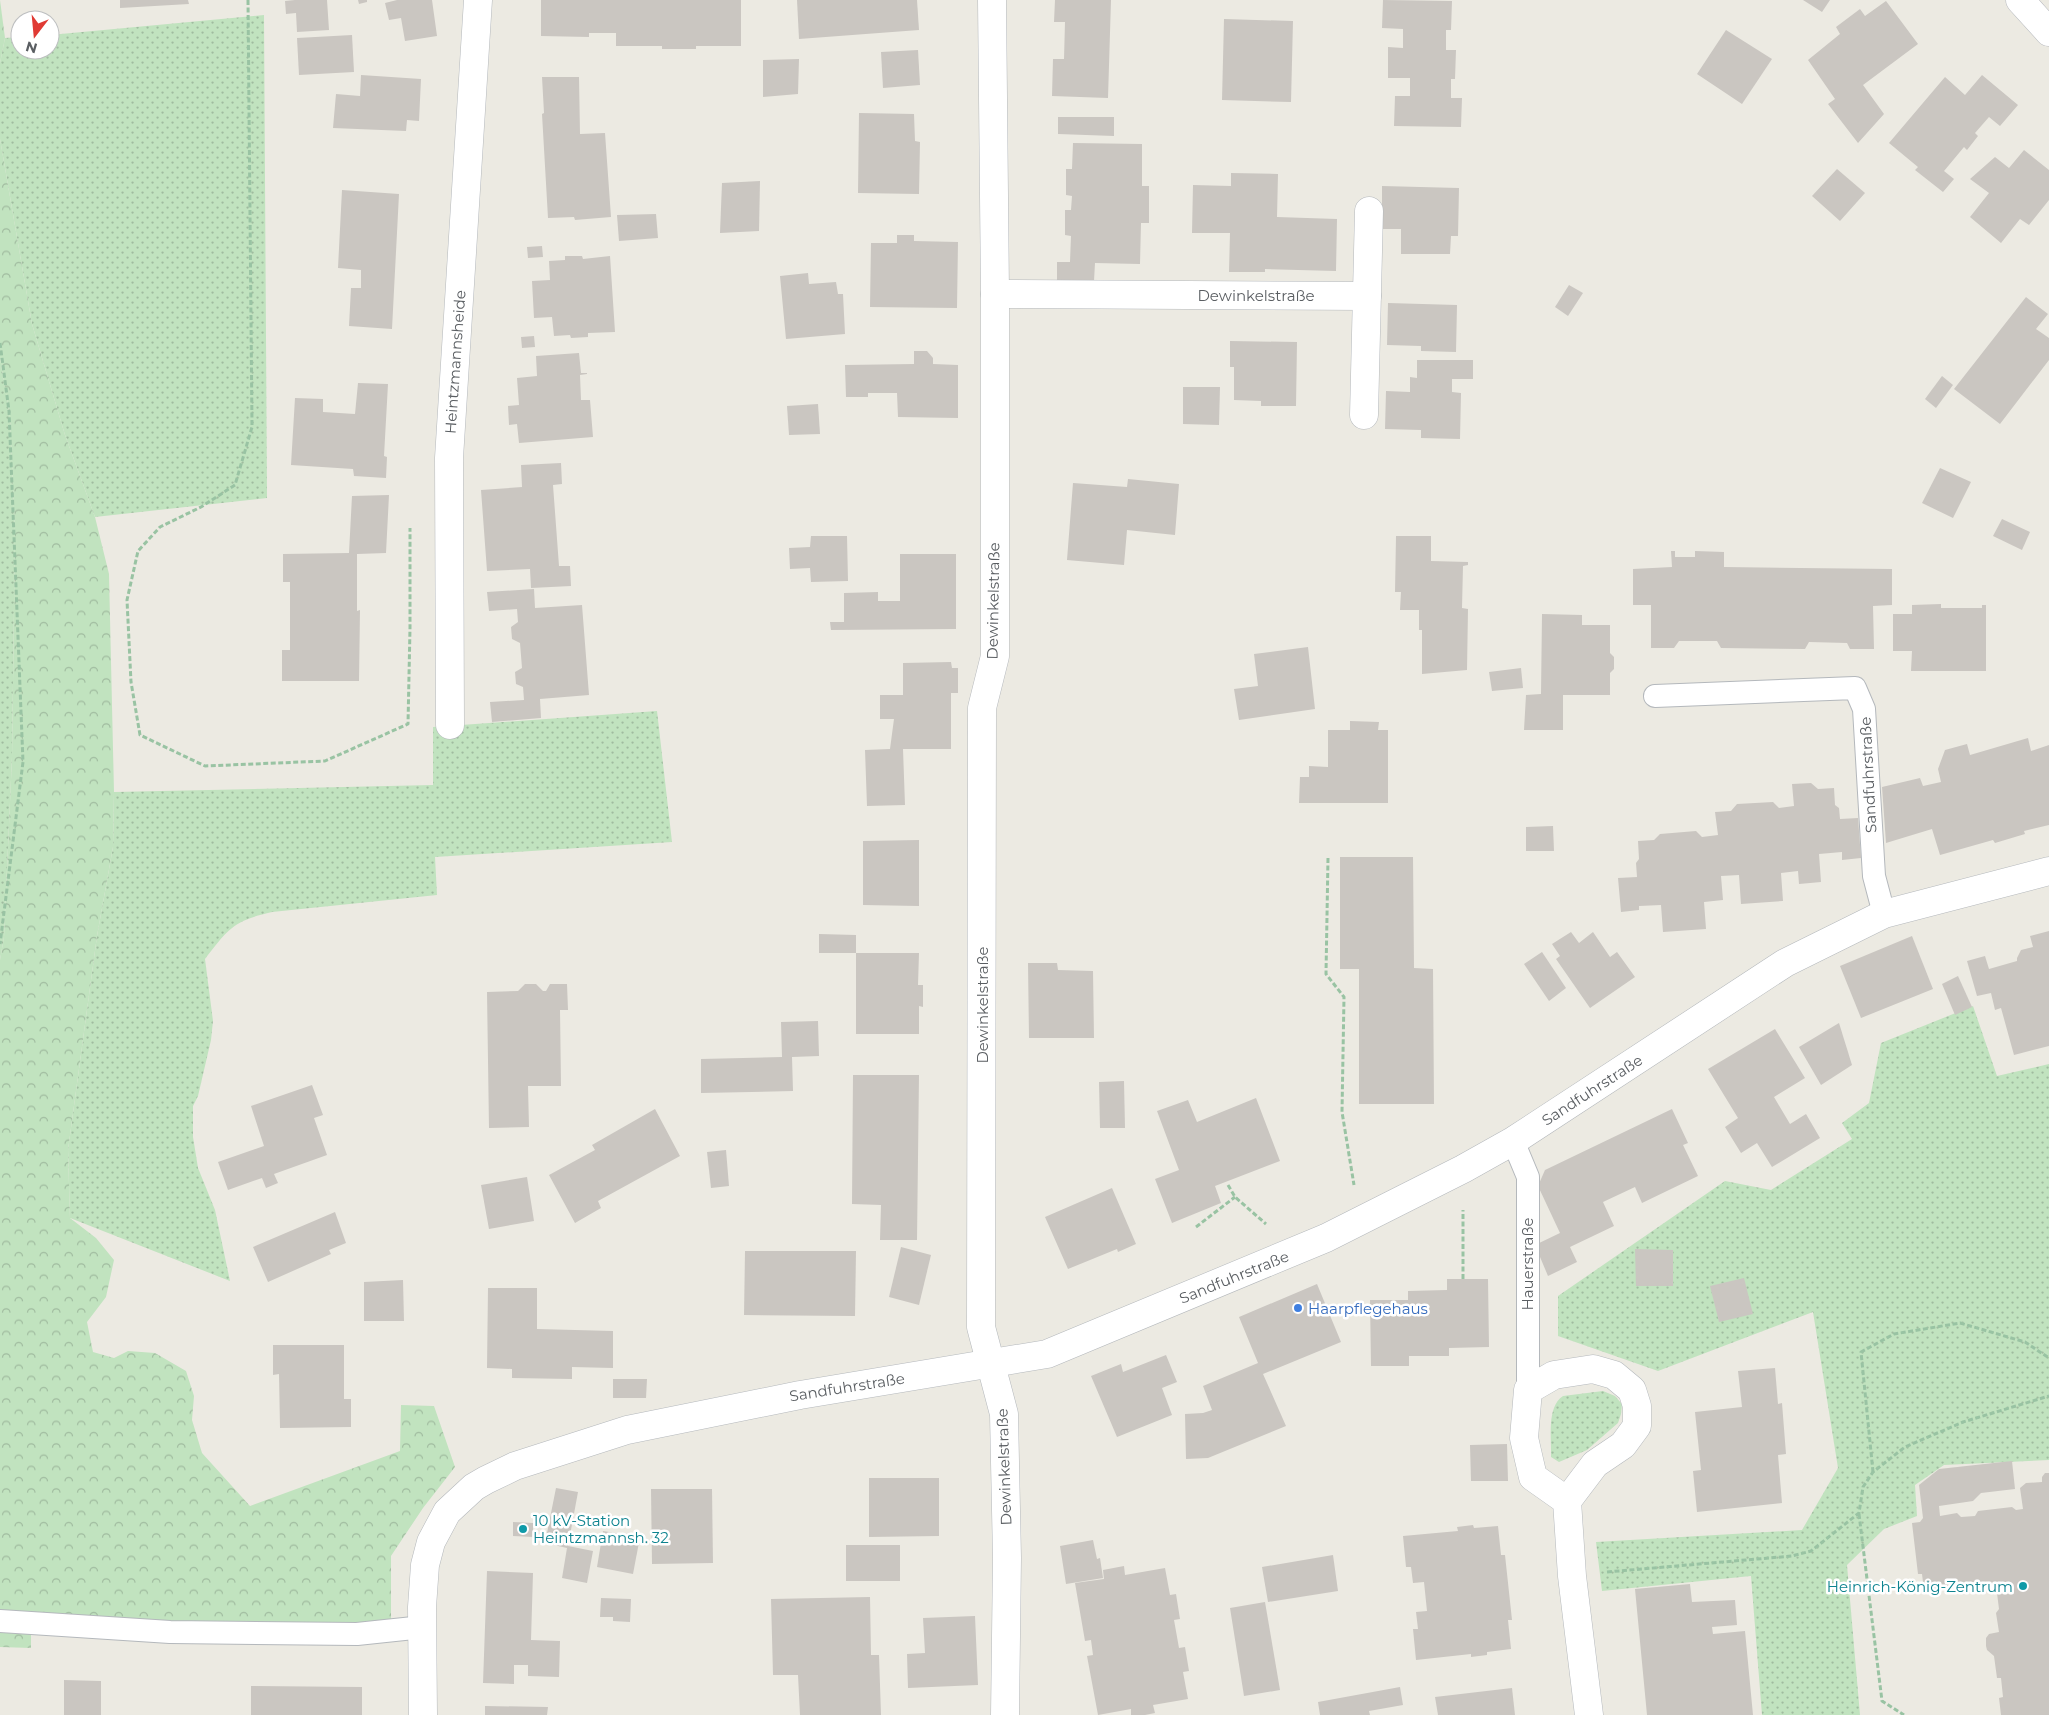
<svg xmlns="http://www.w3.org/2000/svg" width="2049" height="1715" font-family="Montserrat,sans-serif">
<style>
.grass{fill:url(#grass-dots)}
.forest{fill:url(#forest-crowns)}
.building{fill:#cac6c1}
.lines{fill:none;stroke-linecap:round;stroke-linejoin:round}
.lane-casing{stroke:#b4b8bc;stroke-width:24}
.street-casing{stroke:#b4b8bc;stroke-width:29}
.secondary-casing{stroke:#b4b7bc;stroke-width:29}
.path{stroke:#99c3a3;stroke-width:3;stroke-dasharray:5 2.5;stroke-linecap:butt}
.lane{stroke:#fff;stroke-width:22}
.street{stroke:#fff;stroke-width:28}
.secondary{stroke:#fff;stroke-width:28}
.shop-dot{fill:#3f7fe0;stroke:#fff;stroke-width:2}
.culture-dot{fill:#0f9aa8;stroke:#fff;stroke-width:2}
.labels{text-anchor:middle;dominant-baseline:central;stroke-width:5;stroke-linejoin:round;paint-order:stroke}
.street-label{font-size:15px;fill:#5a5e62;stroke:#fff}
.shop-label{font-size:15px;fill:#366cbe;stroke:#fff;text-anchor:start}
.culture-label{font-size:15px;fill:#0d838f;stroke:#fff;text-anchor:start}
</style>
<defs>
<pattern id="grass-dots" width="8" height="8" patternUnits="userSpaceOnUse" patternTransform="scale(1.25)"><rect width="8" height="8" fill="#c1e3bf"/><path d="M2 2h.1M6 6h.1" fill="none" stroke="#a0bb9f" stroke-width="1.8" stroke-linecap="round"/></pattern>
<pattern id="forest-crowns" width="20" height="18" patternUnits="userSpaceOnUse" patternTransform="scale(1.25)"><rect width="20" height="18" fill="#c1e3bf"/><path d="M2 6a3 3 0 1 1 6 0M12 15a3 3 0 1 1 6 0" fill="none" stroke="#a0bb9f"/></pattern>
</defs>
<rect width="100%" height="100%" fill="#eceae2"/>
<!-- grass -->
<g class="grass">
<path d="M264,15L267,498L95,517L65,435L32,324L0,139V63L5,38L20,37V50H50V35Z"/>
<path d="M0,358L10,417L15,532L12,757L4,937L0,960Z"/>
<path d="M657,711L672,842L435,857L437,895L272,912C233,921 229,928 205,959L213,1021L211,1040L198,1096L193,1106V1137L198,1168L215,1210L230,1281L70,1218L68,1150L97,936L113,847L114,792L433,785V727Z"/>
<path d="M1973,1006L1997,1076L2049,1064V1460L1944,1465L1915,1485L1917,1516L1884,1529L1847,1565L1860,1715H1762L1751,1576L1602,1591L1596,1542L1802,1530L1838,1468L1813,1312L1658,1371L1558,1336V1296L1725,1181L1771,1190L1852,1139L1842,1123L1869,1103L1881,1043Z"/>
<path d="M1603,1391L1615,1396L1622,1404L1621,1414L1618,1423L1587,1450L1559,1462L1551,1457C1552,1439 1546,1407 1563,1396Z"/>
</g>
<!-- forest -->
<g class="forest">
<path d="M0,0L5,38L0,63Z"/>
<path d="M0,139L32,324L65,435L95,517L109,574L114,792L113,847L97,936L68,1150L70,1218L96,1238L114,1260L106,1297L87,1322L93,1352L114,1358L128,1351L155,1353L186,1371L194,1396L192,1420L202,1453L250,1506L400,1451L401,1405L434,1406L455,1467L423,1508L391,1556V1640L31,1634V1648L0,1647V960L4,937L12,757L15,532L10,417L0,358Z"/>
</g>
<!-- building -->
<g class="building">
<path d="M120,0H188L189,4L120,8Z"/>
<path d="M295,0H327L329,30L297,32L296,13L286,14L285,1Z"/>
<path d="M358,0H367V2L359,4Z"/>
<path d="M397,0H432L437,36L405,41L401,18L389,20L385,3Z"/>
<path d="M541,0H741V46H696V49H662V46H616V33H589V37L541,36Z"/>
<path d="M797,0H917L919,30L799,39Z"/>
<path d="M1055,0H1111L1108,98L1052,96L1053,59H1064L1065,22H1054Z"/>
<path d="M1383,0L1452,1L1451,30H1446V50H1456L1455,79H1451V98H1462L1461,127L1394,126L1395,96H1410V78H1388V47L1403,48V29L1382,28Z"/>
<path d="M1803,0H1830L1822,12Z"/>
<path d="M1886,1L1918,44L1863,85L1884,114L1858,143L1828,104L1835,99L1808,60L1840,34L1836,27L1860,9L1865,16Z"/>
<path d="M1224,19L1293,21L1291,102L1222,100Z"/>
<path d="M1726,30L1772,59L1742,104L1697,74Z"/>
<path d="M352,35L354,72L299,75L297,38Z"/>
<path d="M918,50L920,85L883,88L881,52Z"/>
<path d="M799,59L798,94L763,97V60Z"/>
<path d="M361,75L421,79L419,121L407,120L406,131L333,128L336,94L360,96Z"/>
<path d="M1982,75L2018,105L2000,126L1989,117L1975,133L1978,136L1967,150L1964,147L1944,171L1954,179L1943,192L1915,170L1918,167L1889,143L1945,77L1965,95Z"/>
<path d="M542,77H579L580,134L605,133L611,217L575,220L574,217L548,218L542,114L544,113Z"/>
<path d="M859,113L914,114L915,141L920,142L919,194L858,193Z"/>
<path d="M1058,117H1114V136L1058,134Z"/>
<path d="M1073,143L1142,144V186H1149V223H1141L1140,264L1095,263L1094,281H1057V262H1070L1071,236L1065,235V210H1071L1072,196L1066,195V169H1072Z"/>
<path d="M2024,150L2049,170V200L2029,225L2020,219L2001,243L1970,217L1989,193L1970,179L1995,157L2009,168Z"/>
<path d="M1837,169L1865,193L1840,221L1812,196Z"/>
<path d="M1231,173L1278,174L1277,217L1337,219L1336,271L1265,269V272H1229L1230,233H1192L1193,185L1231,186Z"/>
<path d="M760,181L759,231L720,233L722,183Z"/>
<path d="M1382,186L1459,188L1458,236H1451L1450,254H1401V229H1382Z"/>
<path d="M342,190L399,194L392,329L349,326L351,288H361V270L338,268Z"/>
<path d="M656,214L658,238L619,241L617,215Z"/>
<path d="M897,235H914V241L958,242L957,308L870,307L871,243H897Z"/>
<path d="M542,246L543,257L528,258L527,247Z"/>
<path d="M565,256H582L583,259L610,256L615,332L588,333V337L571,338L570,335L554,336L552,317L534,318L532,281L550,280L549,261L565,260Z"/>
<path d="M808,273L809,284L836,282L838,294H843L845,334L786,339L780,276Z"/>
<path d="M1569,285L1583,293L1568,316L1555,307Z"/>
<path d="M2026,297L2048,314L2036,329L2049,338V360L2000,424L1954,389Z"/>
<path d="M1388,303L1457,305L1456,352L1421,351V346L1387,345Z"/>
<path d="M534,336L535,347L522,348L521,337Z"/>
<path d="M1230,341L1297,342L1296,406H1261V401L1234,400V367H1230Z"/>
<path d="M914,351H927L933,358V364L958,365V418L898,417L897,393H868V397H846L845,365L914,364Z"/>
<path d="M579,353L581,373H587V374L580,375L581,400H590L593,437L519,443L517,424L509,425L508,406L519,405L517,378L537,376L536,356Z"/>
<path d="M1417,360H1473V379H1452V392L1461,393L1460,439L1421,438V430L1385,429L1386,391L1410,392V377L1417,378Z"/>
<path d="M1942,376L1953,385L1936,408L1925,399Z"/>
<path d="M358,383L388,384L384,456L387,457L386,478L354,476L353,469L291,465L295,398L323,399V412L355,414Z"/>
<path d="M1183,387H1220L1219,425L1183,424Z"/>
<path d="M818,404L820,434L789,435L787,406Z"/>
<path d="M561,463L562,484L553,485L559,566H570L571,586L531,588L530,569L487,571L481,490L522,487L521,465Z"/>
<path d="M1940,468L1971,482L1953,518L1922,503Z"/>
<path d="M1128,479L1179,484L1175,535L1127,530L1124,565L1067,560L1073,483L1127,487Z"/>
<path d="M389,495L386,553L357,554V611L360,610L359,681H282V650H290V582H283V554L349,553L352,496Z"/>
<path d="M2002,519L2030,532L2022,550L1993,536Z"/>
<path d="M811,536H847L848,581L811,582L810,568L790,569L789,548L810,547Z"/>
<path d="M1396,536H1431V561L1468,562V565L1463,566L1462,608L1468,609L1467,670L1422,674V630H1419V610H1400L1401,592H1395Z"/>
<path d="M1671,551H1675V557H1695V551L1724,552V567L1892,569V605L1873,606L1874,649H1850L1847,643L1809,642L1805,649L1721,648L1717,641H1679L1674,648H1651V605H1633V569L1672,567Z"/>
<path d="M900,554H956V629L831,630L830,622H844V593L878,592V601H900Z"/>
<path d="M534,589L535,608L582,605L589,695L540,699L541,718L492,722L490,702L524,700L523,687L516,684L515,672L522,668L520,643L512,639L511,627L518,622L517,609L489,611L487,592Z"/>
<path d="M1941,604V608H1982V605H1986V671H1911L1912,651H1893V614H1912V605Z"/>
<path d="M1542,614L1582,615V625H1610V653L1614,657V669L1610,673V695H1563V730H1524L1526,695L1541,694Z"/>
<path d="M1308,647L1315,709L1239,720L1234,689L1258,686L1254,654Z"/>
<path d="M951,662L952,668H958V693H951V749H903L905,805L867,806L865,750L890,749L894,719H880V695H903V663Z"/>
<path d="M1521,668L1523,688L1492,691L1489,672Z"/>
<path d="M1350,721L1379,722L1378,730H1388V803H1299L1300,777H1309V766L1328,767V730H1350Z"/>
<path d="M2028,738L2031,751L2049,745V825L2024,831L2025,834L1995,843L1993,840L1940,855L1932,829L1886,843L1882,787L1920,778L1923,786L1941,782L1938,769L1945,750L1967,744L1970,755Z"/>
<path d="M1811,783L1818,789L1834,788L1835,805L1839,808L1840,819L1858,818L1861,858L1842,860V852L1819,854L1821,882L1799,884L1798,871L1781,873L1783,901L1741,904L1739,875L1721,876L1723,900L1704,902L1706,929L1663,932L1661,905L1639,906V910L1621,912L1618,878L1637,877L1636,863L1639,859L1638,841L1654,840L1660,834L1696,831L1702,837L1718,835L1715,812L1731,811L1737,804L1773,802L1779,808L1794,806L1792,784Z"/>
<path d="M1553,826L1554,851H1526V827Z"/>
<path d="M919,840V906L863,905V841Z"/>
<path d="M1340,857H1413L1414,968L1433,969L1434,1104H1359V969H1340Z"/>
<path d="M2049,931V1046L2014,1055L2001,1008L1995,1010L1991,993L1977,996L1967,961L1985,956L1989,969L2017,961V958L2021,950L2033,947L2030,936Z"/>
<path d="M1571,932L1579,943L1593,932L1610,957L1617,952L1635,977L1590,1008L1556,959L1560,956L1552,944Z"/>
<path d="M819,934L856,935V953H819Z"/>
<path d="M1912,936L1933,989L1861,1018L1840,966Z"/>
<path d="M1542,952L1566,988L1549,1001L1524,964Z"/>
<path d="M856,953H919L918,985H923V1007L919,1006V1034H856Z"/>
<path d="M1028,963H1057L1058,970L1093,971L1094,1038H1029Z"/>
<path d="M1958,976L1972,1007L1955,1015L1942,984Z"/>
<path d="M525,984H536L543,991H546L550,984H567L568,1010H560L561,1086H528L529,1127L489,1128L487,992L518,991Z"/>
<path d="M818,1021L819,1056L792,1057L793,1091L701,1093V1059L782,1057L781,1022Z"/>
<path d="M1839,1023L1852,1065L1821,1085L1799,1047Z"/>
<path d="M1775,1029L1805,1078L1774,1097L1790,1124L1806,1114L1820,1138L1772,1167L1757,1143L1741,1153L1725,1127L1738,1118L1708,1069Z"/>
<path d="M853,1075H919L917,1240H880L881,1205L852,1204Z"/>
<path d="M1124,1081L1125,1128H1100L1099,1082Z"/>
<path d="M312,1085L323,1115L314,1118L327,1155L274,1174L278,1183L266,1188L262,1178L228,1190L218,1162L264,1146L251,1106Z"/>
<path d="M1256,1098L1280,1161L1215,1186L1221,1203L1172,1223L1155,1179L1179,1170L1157,1111L1188,1100L1197,1122Z"/>
<path d="M655,1109L680,1156L598,1201L601,1208L575,1223L549,1175L595,1150L592,1145Z"/>
<path d="M1672,1109L1688,1143L1683,1145L1698,1176L1642,1203L1635,1187L1603,1202L1614,1226L1570,1247L1577,1262L1548,1276L1535,1245L1560,1233L1538,1186L1545,1170Z"/>
<path d="M726,1150L729,1186L711,1188L707,1152Z"/>
<path d="M527,1177L534,1221L489,1229L481,1185Z"/>
<path d="M1112,1188L1136,1244L1118,1252L1117,1249L1068,1269L1045,1217Z"/>
<path d="M335,1212L346,1243L329,1250L331,1254L268,1282L253,1247Z"/>
<path d="M901,1247L931,1255L919,1305L889,1297Z"/>
<path d="M1635,1249L1673,1250V1286H1636Z"/>
<path d="M745,1251H856L855,1316L744,1315Z"/>
<path d="M1744,1278L1753,1314L1719,1322L1710,1286Z"/>
<path d="M1447,1279H1488L1489,1347L1449,1348V1356H1409V1366H1371L1370,1300H1408V1291L1447,1290Z"/>
<path d="M403,1280L404,1321H364V1282Z"/>
<path d="M1317,1284L1341,1342L1263,1374L1286,1426L1208,1458L1186,1459L1185,1414L1203,1413L1212,1410L1203,1386L1258,1363L1239,1317Z"/>
<path d="M488,1288H537V1329L613,1331V1368L572,1367V1379L512,1378V1369L487,1368Z"/>
<path d="M273,1345H344V1399H351V1427L280,1428L279,1374L273,1375Z"/>
<path d="M1166,1355L1177,1382L1162,1388L1172,1415L1117,1437L1091,1376L1121,1364L1123,1372Z"/>
<path d="M1775,1368L1778,1404L1782,1403L1786,1454L1778,1455L1782,1503L1697,1512L1693,1471L1701,1470L1695,1412L1742,1407L1738,1371Z"/>
<path d="M613,1379H647L646,1398H613Z"/>
<path d="M1507,1444L1508,1481H1471L1470,1445Z"/>
<path d="M2012,1461L2015,1489L1981,1493L1973,1501L1939,1506L1940,1516L1957,1513L1961,1517L1975,1516L1978,1511L2012,1507L2016,1510L2023,1509L2020,1488L2026,1483L2042,1482V1477L2045,1473H2049V1715H2001L1999,1698L2003,1697L2001,1678H1997L1994,1656L1987,1650L1986,1646V1638L1989,1634L1999,1632L1996,1613L1999,1609L1996,1585L1984,1586L1979,1583L1942,1588L1938,1593H1929L1924,1590L1922,1574H1918L1912,1523L1920,1522L1923,1518L1919,1485L1939,1469Z"/>
<path d="M869,1478H939V1536L869,1537Z"/>
<path d="M556,1488L578,1492L568,1546L593,1551L587,1583L562,1578L567,1548L545,1543Z"/>
<path d="M651,1489H712L713,1563L652,1564Z"/>
<path d="M513,1522L533,1523V1537L513,1536Z"/>
<path d="M1473,1525L1474,1528L1498,1526L1501,1555H1505L1512,1620H1508L1511,1649L1487,1652V1655L1471,1657V1654L1416,1660L1413,1629H1418L1416,1612L1427,1611L1424,1582L1413,1583L1411,1567H1406L1403,1536L1458,1531L1457,1527Z"/>
<path d="M603,1531L640,1537L633,1574L597,1567Z"/>
<path d="M1093,1540L1097,1559L1100,1558L1103,1578L1066,1584L1060,1546Z"/>
<rect x="846" y="1545" width="54" height="36"/>
<path d="M1333,1555L1338,1591L1268,1602L1262,1567Z"/>
<path d="M1124,1566L1125,1575L1165,1568L1170,1595L1176,1594L1180,1619L1174,1620L1179,1648L1185,1647L1189,1671L1183,1672L1188,1699L1153,1705L1155,1713L1145,1715H1131V1709L1098,1715L1087,1656L1093,1655L1091,1640L1085,1641L1075,1583L1104,1579L1103,1570Z"/>
<path d="M487,1571L533,1573L531,1640L560,1641L559,1677L528,1676V1665H514V1684L483,1683Z"/>
<path d="M1690,1584L1692,1602L1735,1600L1737,1625L1712,1627L1713,1634L1745,1631L1753,1715H1647L1635,1589Z"/>
<path d="M870,1597L871,1655H879L881,1715H800L798,1675H773L771,1599Z"/>
<path d="M601,1598L631,1599L630,1622L613,1621V1617H600Z"/>
<path d="M1265,1602L1280,1690L1244,1696L1230,1608Z"/>
<path d="M975,1616L978,1685L908,1688L907,1654L925,1653L923,1618Z"/>
<path d="M64,1680L101,1681V1715H64Z"/>
<path d="M251,1686L362,1687V1715H251Z"/>
<path d="M1400,1687L1403,1705L1369,1711L1370,1715H1320L1318,1702Z"/>
<path d="M1512,1688L1515,1715H1438L1435,1697Z"/>
<path d="M485,1706L548,1707L547,1715H485Z"/>
</g>
<g class="lines">
<!-- lane casing -->
<g class="lane-casing">
<g id="lane">
<path d="M1655,696L1855,688L1864,709L1874,876L1884,914"/>
<path d="M1513,1141L1528,1177V1390"/>
<path d="M0,1621L170,1632L357,1634L423,1627"/>
</g>
</g>
<!-- street casing -->
<g class="street-casing">
<g id="street">
<path d="M992,0L995,294V656L982,708L981,1327L1004,1414L1007,1558L1005,1715"/>
<path d="M995,294L1367,296"/>
<path d="M1364,415L1369,211"/>
<path d="M450,725L449,458L478,0"/>
<path d="M1567,1501L1533,1477L1524,1438L1528,1390L1554,1375L1593,1369L1614,1375L1632,1390L1637,1406V1426L1623,1445L1595,1464L1567,1501L1572,1576L1589,1715"/>
<path d="M423,1715L422,1607L425,1565L431,1542L447,1512L474,1487L486,1480L515,1466L627,1430L800,1395L1047,1354L1326,1238L1463,1169L1513,1141L1785,963L1884,914L2049,871"/>
</g>
</g>
<!-- secondary casing -->
<g class="secondary-casing">
<path id="secondary" d="M2020,0L2049,32"/>
</g>
<!-- path -->
<g class="path">
<path d="M248,0L252,427L235,485L201,507L160,527L138,551L127,600L131,682L140,735L205,766L325,761L408,724L410,628V528"/>
<path d="M0,343L9,411L23,762L0,944"/>
<path d="M1328,858L1326,974L1344,997L1342,1112L1354,1185"/>
<path d="M1228,1185L1235,1197L1266,1224"/>
<path d="M1196,1227L1235,1197"/>
<path d="M1463,1279V1210"/>
<path d="M1873,1472L1861,1352L1894,1334L1960,1323L2025,1342L2049,1358"/>
<path d="M1859,1514L1882,1701L1904,1715"/>
<path d="M1607,1572L1792,1556L1811,1551L1859,1513L1863,1487L1873,1472L1905,1447L1963,1422L2049,1396"/>
</g>
<!-- lane -->
<use href="#lane" class="lane"/>
<!-- street -->
<use href="#street" class="street"/>
<!-- secondary -->
<use href="#secondary" class="secondary"/>
</g>
<!-- markers -->
<circle class="shop-dot" cx="1298" cy="1308" r="5"/>
<g class="culture-dot">
<circle cx="523" cy="1529" r="5"/>
<circle cx="2023" cy="1586" r="5"/>
</g>
<g class="labels">
<!-- street labels -->
<g class="street-label">
<text x="1256" y="295">Dewinkelstraße</text>
<text transform="translate(455 362) rotate(-86)">Heintzmannsheide</text>
<text transform="translate(993 601) rotate(-89)">Dewinkelstraße</text>
<text transform="translate(1868 775) rotate(-93)">Sandfuhrstraße</text>
<text transform="translate(982 1005) rotate(-90)">Dewinkelstraße</text>
<text transform="translate(1592 1090) rotate(-33)">Sandfuhrstraße</text>
<text transform="translate(1527 1264) rotate(-90)">Hauerstraße</text>
<text transform="translate(1234 1277) rotate(-22)">Sandfuhrstraße</text>
<text transform="translate(847 1387) rotate(-9)">Sandfuhrstraße</text>
<text transform="translate(1004 1467) rotate(-92)">Dewinkelstraße</text>
</g>
<!-- shop labels -->
<g class="shop-label">
<text x="1308" y="1308">Haarpflegehaus</text>
</g>
<!-- culture labels -->
<g class="culture-label">
<text x="533" y="1520">10 kV-Station<tspan x="533" dy="17">Heintzmannsh. 32</tspan></text>
<text x="2013" y="1586" text-anchor="end">Heinrich-König-Zentrum</text>
</g>
</g>
<!-- north arrow -->
<g transform="translate(35 35) rotate(196)"><circle r="24" fill="#ffffff" stroke="#bdbfc0"/>
<path d="M0-4L9 19L0 12L-9 19Z" fill="#e03a34"/>
<text y="-8" font-size="14" font-weight="bold" text-anchor="middle" fill="#5a5e62">N</text>
</g>
</svg>
